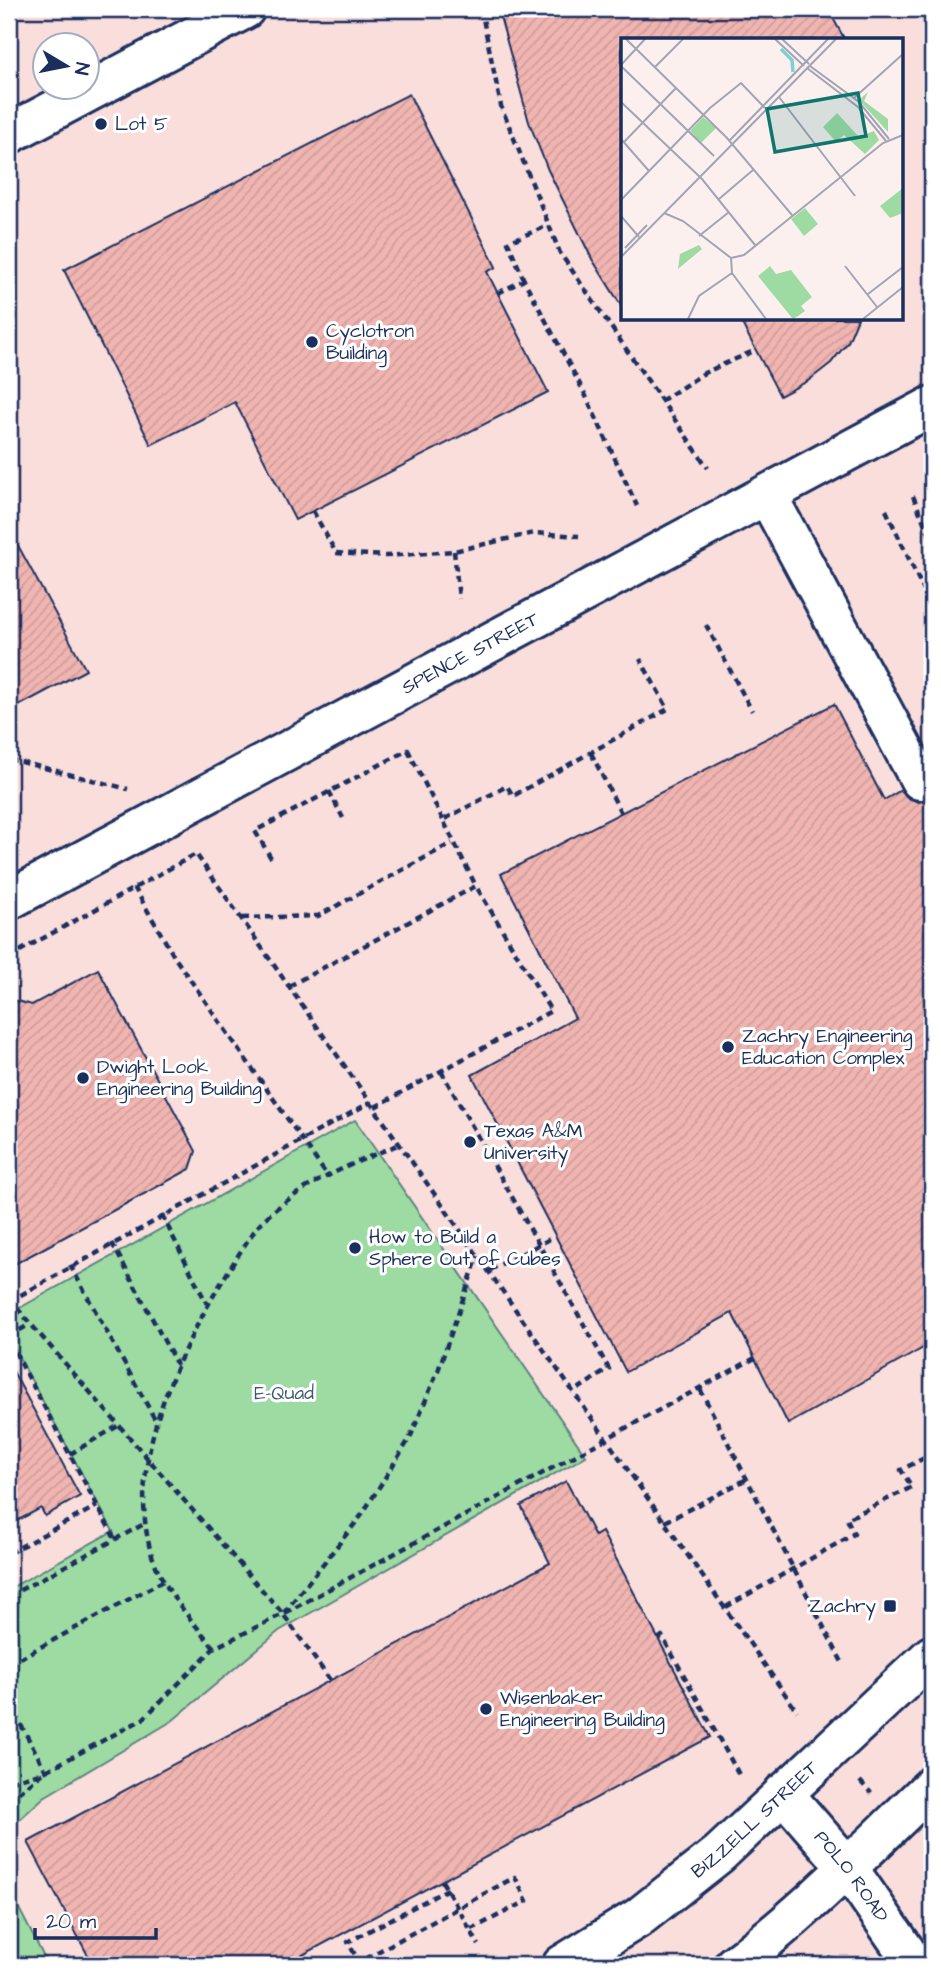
<svg xmlns="http://www.w3.org/2000/svg" width="941" height="1974" font-family="'Architects Daughter',sans-serif">
<style>
.built{fill:#f9dedc;fill-rule:evenodd}
.green{fill:#9ddba3;stroke:#5c8580;stroke-width:2}
.building{fill:url(#building-hatch);stroke:#1b2f5e;stroke-width:2}
.lines{fill:none;stroke-linecap:round;stroke-linejoin:round}
.minor-casing{stroke:#1b2f5e;stroke-width:44}
.path{stroke:#1b2f5e;stroke-width:4.5;stroke-dasharray:7 5;stroke-linecap:butt}
.minor{stroke:#fff;stroke-width:38}
.poi-dot{fill:#1b2f5e;stroke:#fff;stroke-width:2.5}
.labels{text-anchor:middle;dominant-baseline:central;stroke-width:6;stroke-linejoin:round;paint-order:stroke}
.poi-label{font-size:19px;fill:#1b2f5e;stroke:#fff;text-anchor:start}
.street-label{font-size:19px;fill:#1b2f5e;stroke:#fff}
.park-label{font-size:19px;fill:#3c5a6f;stroke:#fff}
.inset-river{fill:none;stroke:#7ed0d5;stroke-width:3.5}
.inset-road{fill:none;stroke:#a2a3b5;stroke-width:2}
.view{fill:#0f766e;fill-opacity:0.15;stroke:#0f766e;stroke-width:3.5}
.inset-edge{fill:none;stroke:#1b2f5e;stroke-width:3.5}
</style>
<defs>
<pattern id="building-hatch" width="6" height="6" patternUnits="userSpaceOnUse" patternTransform="scale(1.75)"><rect width="6" height="6" fill="#f1b5b1"/><path d="M-1 1l2-2M0 6l6-6M5 7l2-2" fill="none" stroke="#ce9c9b"/></pattern>
</defs>
<rect width="100%" height="100%" fill="#fcf0ef"/>
<filter id="ink" filterUnits="userSpaceOnUse"><feTurbulence type="fractalNoise" baseFrequency=".0143" numOctaves="2"/><feDisplacementMap in="SourceGraphic" scale="14" xChannelSelector="R" yChannelSelector="G"/><feConvolveMatrix kernelMatrix="1 2 1 2 8 2 1 2 1" color-interpolation-filters="sRGB"/></filter>
<g filter="url(#ink)">
<!-- built -->
<path class="built" d="M9,9H927L932,17V1965H9ZM622,40H901V318H622ZM46,46H88V88H46Z"/>
<!-- green -->
<g class="green">
<path d="M355,1120L586,1456L279,1631L172,1721L44,1797L9,1829V1589L113,1531L9,1339V1314Z"/>
<path d="M9,1889L48,1965H9Z"/>
</g>
<!-- building -->
<g class="building">
<path d="M498,9H828L845,40H622V307L592,259L548,170L529,122Z"/>
<path d="M409,94L496,267L487,272L548,392L295,520L235,402L151,445L64,270Z"/>
<path d="M739,318H858L848,342L831,363L808,381L780,396Z"/>
<path d="M9,529L86,670L9,711Z"/>
<path d="M834,704L884,800L901,790L908,798L919,802L932,798V1343L788,1424L732,1313L626,1372L472,1075L575,1018L501,874Z"/>
<path d="M98,969L196,1151L190,1169L9,1267V999L32,1005Z"/>
<path d="M9,1364L80,1496L45,1516L41,1508L9,1525Z"/>
<path d="M566,1481L595,1536L602,1532L710,1737L284,1965H93L28,1842L550,1563L521,1506Z"/>
</g>
<g class="lines">
<!-- minor casing -->
<g class="minor-casing">
<g id="minor">
<path d="M9,134L245,9"/>
<path d="M767,495L920,780"/>
<path id="s1" d="M9,900L932,406"/>
<path id="s2" d="M783,1793L848,1868L915,1965"/>
<path id="s3" d="M562,1965L638,1918L719,1854L932,1655"/>
<path d="M734,1965C806,1912 868,1847 932,1786"/>
</g>
</g>
<!-- path -->
<g class="path">
<path d="M481,9L501,106L560,253L708,468"/>
<path d="M524,280L508,242L547,226"/>
<path d="M498,293L524,280L585,394L637,506"/>
<path d="M661,401L704,373L756,350"/>
<path d="M913,496L932,541"/>
<path d="M886,510L932,608"/>
<path d="M313,511L336,553L386,556L454,551L534,533L579,536"/>
<path d="M454,551L459,599"/>
<path d="M706,625L752,711"/>
<path d="M591,753L621,813"/>
<path d="M9,759L128,789"/>
<path d="M329,791L343,818"/>
<path d="M271,858L255,831L408,750L443,820"/>
<path d="M134,887L175,958L326,1174"/>
<path d="M242,918L318,916L452,843"/>
<path d="M9,957L196,854L797,1711"/>
<path d="M289,986L476,886L443,820L507,786L513,796L668,709L640,659"/>
<path d="M441,1071L609,1369L575,1391"/>
<path d="M375,1107L551,1011L476,886"/>
<path d="M162,1215L207,1304"/>
<path d="M112,1243L177,1365"/>
<path d="M70,1265L157,1423"/>
<path d="M490,1270L554,1237"/>
<path d="M9,1299L283,1614L330,1680"/>
<path d="M10,1301L371,1102"/>
<path d="M9,1336L29,1325"/>
<path d="M9,1341L115,1539"/>
<path d="M700,1389L843,1664"/>
<path d="M70,1454L118,1426"/>
<path d="M665,1522L747,1479"/>
<path d="M9,1553L97,1506"/>
<path d="M9,1596L146,1523"/>
<path d="M726,1607L854,1534L847,1519L912,1487L901,1470L932,1454"/>
<path d="M285,1613L755,1358"/>
<path d="M658,1639L662,1636L741,1778"/>
<path d="M214,1648C188,1615 156,1583 148,1540C129,1450 183,1344 229,1270C241,1251 253,1229 270,1214C308,1181 354,1163 400,1144"/>
<path d="M9,1664L163,1581"/>
<path d="M9,1703L46,1771L9,1782"/>
<path d="M860,1781L871,1793"/>
<path d="M9,1800L46,1771L143,1719L214,1648L283,1614L361,1516L410,1438L439,1368L478,1256"/>
<path d="M442,1881L479,1945"/>
<path d="M448,1889L348,1942L359,1962L515,1877L527,1901L470,1930"/>
<path d="M828,1957L849,1965"/>
</g>
<!-- minor -->
<use href="#minor" class="minor"/>
</g>
</g>
<!-- markers -->
<g class="poi-dot">
<circle cx="101" cy="124" r="7"/>
<circle cx="312" cy="342" r="7"/>
<circle cx="728" cy="1047" r="7"/>
<circle cx="83" cy="1078" r="7"/>
<circle cx="470" cy="1142" r="7"/>
<circle cx="355" cy="1248" r="7"/>
<rect x="883" y="1599" width="14" height="14" rx="3.5"/>
<circle cx="486" cy="1709" r="7"/>
</g>
<g class="labels">
<!-- poi labels -->
<g class="poi-label">
<text x="115" y="124">Lot 5</text>
<text x="326" y="331">Cyclotron<tspan x="326" dy="22">Building</tspan></text>
<text x="742" y="1036">Zachry Engineering<tspan x="742" dy="22">Education Complex</tspan></text>
<text x="97" y="1067">Dwight Look<tspan x="97" dy="22">Engineering Building</tspan></text>
<text x="484" y="1131">Texas A&amp;M<tspan x="484" dy="22">University</tspan></text>
<text x="369" y="1237">How to Build a<tspan x="369" dy="22">Sphere Out of Cubes</tspan></text>
<text x="876" y="1606" text-anchor="end">Zachry</text>
<text x="500" y="1698">Wisenbaker<tspan x="500" dy="22">Engineering Building</tspan></text>
</g>
<!-- street labels -->
<g class="street-label">
<text stroke="none"><textPath href="#s1" startOffset="523">SPENCE STREET</textPath></text>
<text stroke="none"><textPath href="#s3" startOffset="242">BIZZELL STREET</textPath></text>
<text stroke="none"><textPath href="#s2" startOffset="108">POLO ROAD</textPath></text>
</g>
<!-- park labels -->
<g class="park-label">
<text x="284" y="1393">E-Quad</text>
</g>
</g>
<!-- overview -->
<g transform="translate(621 38)">
<rect width="282" height="282" fill="#fcf0ef"/>
<path d="M247,54L243,63L267,81V94L238,62ZM78,207L81,211L57,231L59,216Z" fill="#9ddba3"/>
<path d="M216,75L238,99L253,93L258,102L244,116L223,97L215,104L202,89ZM82,79L95,90L80,105L69,93ZM282,150V175L269,180L259,168ZM184,170L197,186L183,198L170,181ZM149,228L155,236L170,232L191,259L180,268L184,273L177,278L172,281L137,238Z" fill="#9ddba3"/>
<path class="inset-river" d="M160,11L171,22L172,34"/>
<path class="inset-road" d="M5,1L106,100L171,177M154,1L183,28M161,1L188,26M0,27L24,1M0,28L93,118M189,28L238,64L268,101M34,29L62,1M186,30L237,69L265,103M158,59L234,158M233,60L282,16M0,64L81,141L134,207M0,101L28,133M109,102L207,1M3,104L55,50M98,161L132,132M0,162L89,70L120,45L144,70M43,175L62,183L110,220M0,178L18,199M78,198L108,174M4,210L26,187M0,219L215,1M110,220L123,217L262,105L282,97M110,220L111,235L145,281M224,228L256,269M247,256L282,229M67,281L78,258L111,235M242,281L282,249"/>
<path class="view" d="M237,55L245,98L154,114L146,71Z"/>
<rect width="282" height="282" class="inset-edge"/>
</g>
<!-- margin -->
<rect width="941" height="1974" fill="none" stroke="#fff" stroke-width="35"/>
<rect x="18" y="18" width="906" height="1939" fill="none" stroke="#1b2f5e" stroke-width="2.5" filter="url(#ink)"/>
<!-- north arrow -->
<g transform="translate(66 66) rotate(100)"><circle r="33" fill="#ffffff" stroke="#a4acbf" stroke-width="2"/>
<path d="M0-5L12 26L0 18L-12 26Z" fill="#1b2f5e"/>
<text y="-10" font-size="19" font-weight="bold" text-anchor="middle" fill="#1b2f5e">N</text>
</g>
<!-- scale -->
<path d="M35 1928v10h121v-10" fill="none" stroke="#1b2f5e" stroke-width="3.5"/>
<text x="46" y="1928" font-size="21" fill="#1b2f5e" stroke="#ffffff" stroke-width="5" paint-order="stroke">20 m</text>
</svg>
